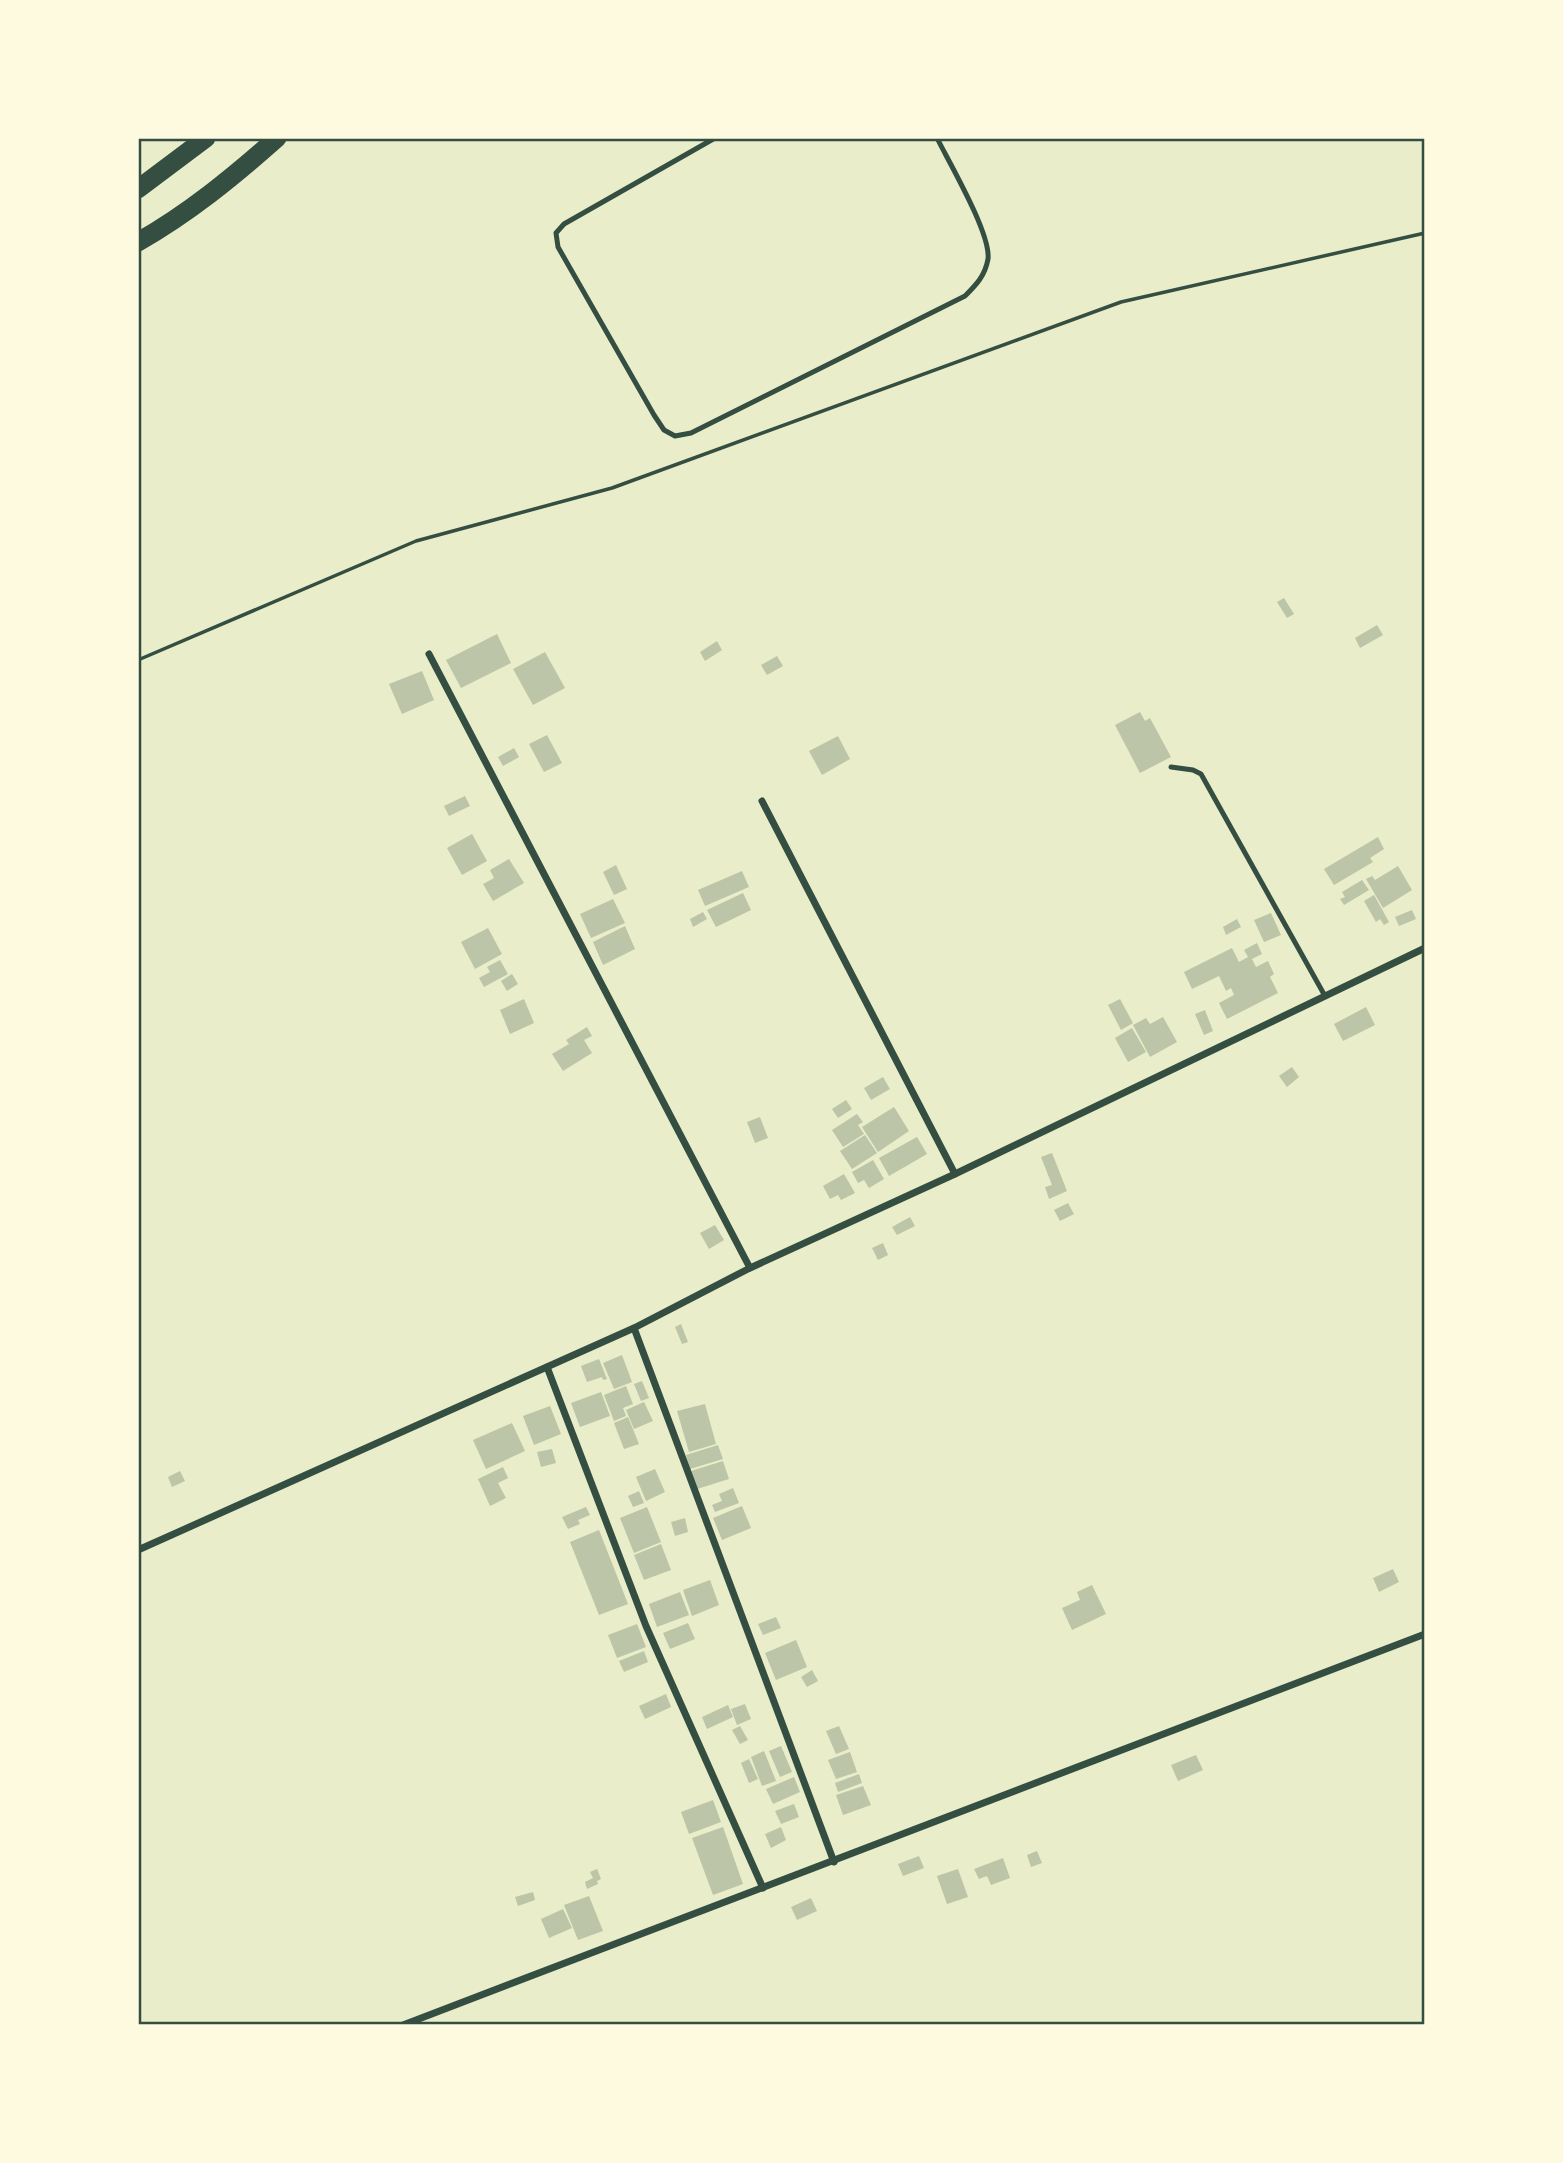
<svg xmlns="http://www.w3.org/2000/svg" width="1563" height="2163" font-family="Montserrat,sans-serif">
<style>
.building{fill:#bcc5a7}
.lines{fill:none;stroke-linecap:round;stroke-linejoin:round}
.path{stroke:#344e41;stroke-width:3.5}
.service{stroke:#344e41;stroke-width:5}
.minor{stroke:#344e41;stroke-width:7}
.trunk{stroke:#344e41;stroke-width:19}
.neatline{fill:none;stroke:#344e41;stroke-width:2.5}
</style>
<rect width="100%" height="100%" fill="#e9edc9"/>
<!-- building -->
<g class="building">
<path d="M1284,598L1294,614L1287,618L1277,602Z"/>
<path d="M1377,625L1383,635L1360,648L1355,638Z"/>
<path d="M497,634L511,663L461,688L446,660Z"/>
<path d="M717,641L722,650L705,661L700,652Z"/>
<path d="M545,652L565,688L533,705L513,669Z"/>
<path d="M777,656L783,666L767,675L761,665Z"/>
<path d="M422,671L434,700L402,714L389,684Z"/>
<path d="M1140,712L1145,721L1150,718L1171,757L1140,773L1115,725Z"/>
<path d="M547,735L562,763L544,772L529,744Z"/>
<path d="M838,736L850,759L822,775L809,751Z"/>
<path d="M514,748L519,757L503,766L498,757Z"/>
<path d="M465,796L470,806L449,816L444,806Z"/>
<path d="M472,834L487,861L462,875L447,848Z"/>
<path d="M1378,837L1384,849L1370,858L1373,862L1334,885L1324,869Z"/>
<path d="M509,859L524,883L493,901L483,884L494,878L490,870Z"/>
<path d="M616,865L627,889L614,895L603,872Z"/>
<path d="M1398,866L1412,890L1383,908L1366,879L1372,876L1375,880Z"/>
<path d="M742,871L749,887L705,906L698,890Z"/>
<path d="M1362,880L1369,890L1344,905L1340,899L1345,897L1342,892Z"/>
<path d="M743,893L751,910L716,927L707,910Z"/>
<path d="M1374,895L1389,922L1384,925L1380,919L1376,922L1364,901Z"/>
<path d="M613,899L625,923L591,938L580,914Z"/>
<path d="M1412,910L1416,919L1399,926L1395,917Z"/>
<path d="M703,912L707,919L693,927L690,919Z"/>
<path d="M1271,913L1281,935L1264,942L1254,920Z"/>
<path d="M1237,919L1241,927L1226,935L1223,927Z"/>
<path d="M625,926L635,949L603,965L593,942Z"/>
<path d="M488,928L502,954L475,969L461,942Z"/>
<path d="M1257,943L1262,954L1252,959L1256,967L1268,961L1274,974L1270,977L1278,993L1227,1019L1219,1003L1234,995L1231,988L1226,991L1219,976L1192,989L1184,972L1232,948L1239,962L1248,957L1244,950Z"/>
<path d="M500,960L508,974L484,987L479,978L490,972L487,967Z"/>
<path d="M512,974L518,984L507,991L501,981Z"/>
<path d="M524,999L534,1023L510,1034L500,1010Z"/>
<path d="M1120,999L1133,1023L1121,1030L1108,1005Z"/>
<path d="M1366,1007L1375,1025L1343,1041L1334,1024Z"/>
<path d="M1205,1010L1213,1031L1204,1035L1195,1014Z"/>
<path d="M1163,1017L1177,1042L1150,1057L1133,1025L1146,1018L1150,1024Z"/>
<path d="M587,1027L592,1036L584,1040L592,1053L563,1071L552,1054L569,1044L566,1040Z"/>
<path d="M1132,1028L1146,1052L1128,1062L1115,1038Z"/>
<path d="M1292,1067L1299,1077L1287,1087L1279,1076Z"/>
<path d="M883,1077L890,1089L871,1100L864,1088Z"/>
<path d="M846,1100L852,1109L838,1118L832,1109Z"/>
<path d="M894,1107L909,1131L878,1152L862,1127Z"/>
<path d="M857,1114L863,1122L858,1125L864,1134L843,1147L832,1130Z"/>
<path d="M760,1117L768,1138L755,1143L747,1122Z"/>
<path d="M865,1135L877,1153L852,1169L840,1151Z"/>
<path d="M917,1137L927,1154L889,1176L879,1158Z"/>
<path d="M1052,1153L1067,1191L1049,1199L1045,1187L1052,1185L1041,1157Z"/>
<path d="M873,1160L884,1179L869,1188L864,1180L858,1183L852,1172Z"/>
<path d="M844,1174L855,1193L841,1200L838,1195L830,1199L823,1186Z"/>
<path d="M1068,1203L1074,1214L1060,1221L1054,1210Z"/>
<path d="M910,1217L915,1226L897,1235L892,1227Z"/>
<path d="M715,1225L724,1240L709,1249L700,1233Z"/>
<path d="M883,1243L888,1255L878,1260L872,1248Z"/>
<path d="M681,1324L688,1342L682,1344L675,1327Z"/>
<path d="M622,1355L632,1382L614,1389L603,1363Z"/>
<path d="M599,1359L607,1379L603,1380L602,1377L587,1382L581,1366Z"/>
<path d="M642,1381L649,1398L641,1401L634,1384Z"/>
<path d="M626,1386L633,1404L623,1408L626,1416L614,1421L604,1395Z"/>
<path d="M601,1392L610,1416L580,1427L571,1403Z"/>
<path d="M644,1402L653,1421L634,1429L626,1410Z"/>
<path d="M705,1404L716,1444L689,1452L677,1411Z"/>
<path d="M550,1406L561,1434L534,1445L523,1416Z"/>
<path d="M628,1417L639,1444L624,1449L614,1423Z"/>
<path d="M512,1423L525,1451L486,1469L473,1440Z"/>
<path d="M718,1445L723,1459L690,1469L686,1455Z"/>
<path d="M552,1449L556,1463L541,1467L537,1452Z"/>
<path d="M723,1461L729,1479L697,1489L691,1471Z"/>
<path d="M503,1467L508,1478L498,1483L506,1498L490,1506L478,1479Z"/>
<path d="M655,1469L665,1492L646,1501L636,1477Z"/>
<path d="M180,1471L185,1481L172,1487L168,1477Z"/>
<path d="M733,1488L739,1503L715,1512L712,1505L722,1501L719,1494Z"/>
<path d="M639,1491L644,1503L633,1507L628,1496Z"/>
<path d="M742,1506L751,1528L722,1540L713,1518Z"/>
<path d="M586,1507L590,1515L578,1520L580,1524L568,1529L562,1517Z"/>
<path d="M647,1507L661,1542L634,1553L620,1518Z"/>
<path d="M685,1518L688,1532L675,1536L671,1522Z"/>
<path d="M599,1530L628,1604L599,1615L570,1542Z"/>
<path d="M661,1544L671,1570L644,1580L634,1555Z"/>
<path d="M1393,1569L1399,1582L1379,1592L1373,1578Z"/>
<path d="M710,1580L719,1605L692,1616L683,1590Z"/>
<path d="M1092,1585L1106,1614L1072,1630L1062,1608L1080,1600L1077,1592Z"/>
<path d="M680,1592L689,1615L657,1627L649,1604Z"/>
<path d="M776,1617L781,1628L763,1635L758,1624Z"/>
<path d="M688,1623L695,1639L670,1649L663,1633Z"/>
<path d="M637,1624L646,1647L617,1658L608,1635Z"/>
<path d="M796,1640L807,1667L776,1680L765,1653Z"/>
<path d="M644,1651L648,1662L624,1672L619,1661Z"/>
<path d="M812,1670L818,1681L807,1687L801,1677Z"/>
<path d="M666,1694L671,1707L645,1719L639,1706Z"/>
<path d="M745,1704L751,1719L737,1725L731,1709Z"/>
<path d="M728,1705L733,1717L707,1729L702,1717Z"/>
<path d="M740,1726L748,1740L740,1744L732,1730Z"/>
<path d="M839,1726L849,1749L836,1754L826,1731Z"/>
<path d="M781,1746L792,1772L780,1777L769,1751Z"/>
<path d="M764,1751L776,1781L762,1786L751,1757Z"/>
<path d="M850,1752L857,1772L836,1779L828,1760Z"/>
<path d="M1196,1755L1203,1770L1178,1781L1171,1765Z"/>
<path d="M749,1759L758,1779L749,1783L741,1763Z"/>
<path d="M859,1774L862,1783L838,1792L835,1783Z"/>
<path d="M794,1777L800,1792L773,1804L766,1789Z"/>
<path d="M863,1786L871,1805L843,1815L836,1795Z"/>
<path d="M713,1800L721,1822L689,1834L681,1812Z"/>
<path d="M794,1804L799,1817L781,1824L775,1811Z"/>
<path d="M723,1827L743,1884L713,1895L692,1838Z"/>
<path d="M781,1827L786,1840L771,1848L765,1834Z"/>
<path d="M1037,1851L1042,1863L1031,1867L1027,1855Z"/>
<path d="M919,1856L924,1868L903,1876L898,1864Z"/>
<path d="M1003,1858L1010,1878L991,1885L987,1876L979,1879L974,1869Z"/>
<path d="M597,1869L601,1879L597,1881L598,1884L587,1889L585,1882L593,1878L590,1872Z"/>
<path d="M958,1869L968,1897L947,1904L937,1876Z"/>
<path d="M533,1892L535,1900L518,1906L515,1897Z"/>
<path d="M589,1896L603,1931L578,1940L564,1905Z"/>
<path d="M811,1898L817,1911L797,1920L791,1907Z"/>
<path d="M563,1909L572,1928L549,1938L541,1919Z"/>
</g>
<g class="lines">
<!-- path -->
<path class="path" d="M138,660L416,541L612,488L1121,302L1425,233"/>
<!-- service -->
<g class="service">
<path d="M715,138L564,224L556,233L558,247L654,415L664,430L675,436L691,433L965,296C976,285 985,276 988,259C991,234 950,164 937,138"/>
<path d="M1171,767L1193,770L1201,774L1325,996"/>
</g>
<!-- minor -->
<g class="minor">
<path d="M429,654L750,1268"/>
<path d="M762,801L955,1174"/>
<path d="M634,1328L834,1862"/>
<path d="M547,1367L646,1626L763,1888"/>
<path d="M138,1550L634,1328L750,1268L955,1174L1425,948"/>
<path d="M403,2025L1425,1634"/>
</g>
<!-- trunk -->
<g class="trunk">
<path d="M138,189L206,138"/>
<path d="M138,242C189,213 233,177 277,138"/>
</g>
</g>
<!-- border -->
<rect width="1563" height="2163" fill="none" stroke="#fefae0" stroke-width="280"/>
<rect x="140" y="140" width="1283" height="1883" class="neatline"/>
</svg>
